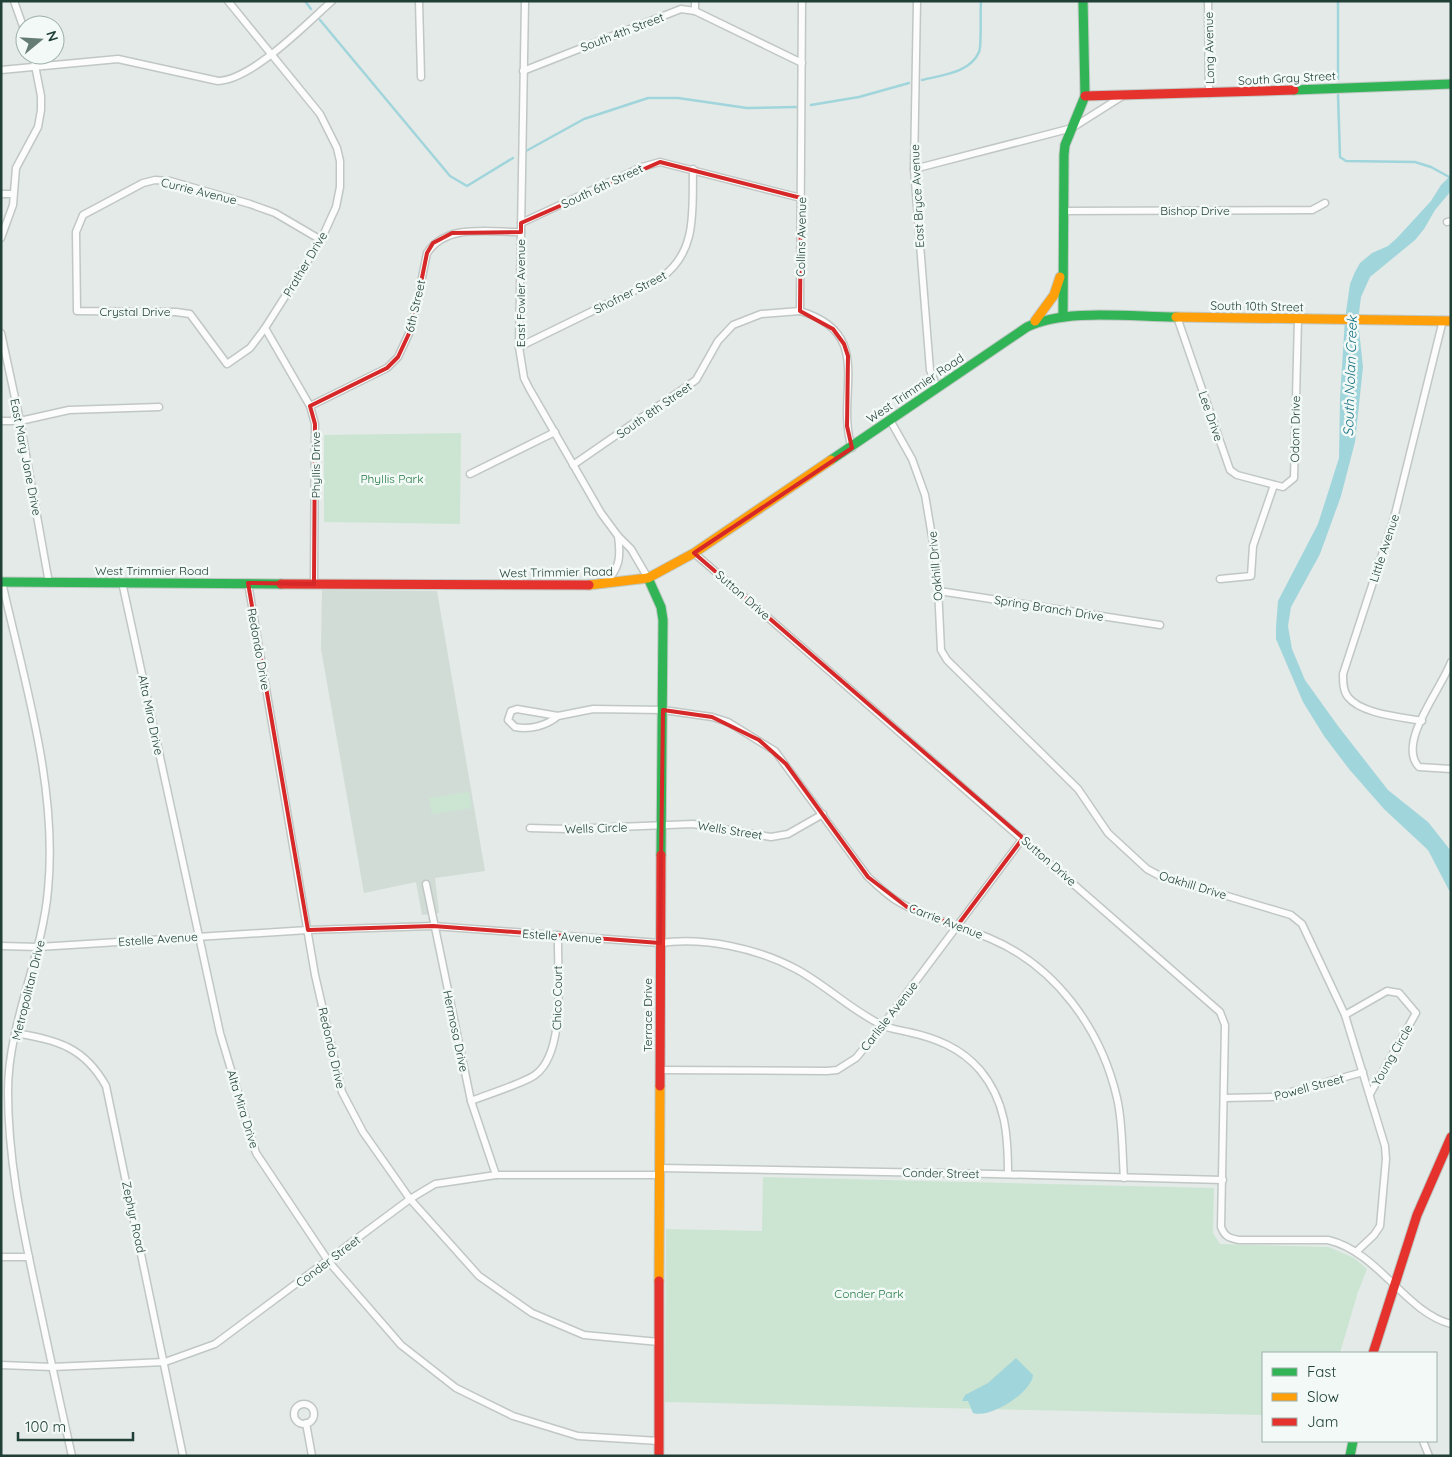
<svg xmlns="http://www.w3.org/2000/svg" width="1452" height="1457" font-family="Quicksand,sans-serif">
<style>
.built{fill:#d1dcd7}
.green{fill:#cce5d3}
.water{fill:#a1d5dc}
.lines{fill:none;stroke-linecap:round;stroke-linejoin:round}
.stream{stroke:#a1d5dc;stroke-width:2.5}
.street-casing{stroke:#c1c7c4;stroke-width:9}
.fast-casing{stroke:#bfc8c4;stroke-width:11}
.slow-casing{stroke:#bfc8c4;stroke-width:11}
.jam-casing{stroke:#bfc8c4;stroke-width:11}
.street{stroke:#fbfcfb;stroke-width:6}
.fast{stroke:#30b455;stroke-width:9}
.slow{stroke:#ff9f0a;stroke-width:9}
.jam{stroke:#e5322d;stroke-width:9}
.marked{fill:none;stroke:#d62828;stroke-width:4;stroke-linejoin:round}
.labels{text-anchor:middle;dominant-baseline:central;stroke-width:5;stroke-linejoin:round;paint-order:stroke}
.street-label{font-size:12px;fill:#204037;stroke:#f2f9f6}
.park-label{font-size:12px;fill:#257b46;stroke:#f2f9f6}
.water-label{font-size:14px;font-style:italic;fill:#137182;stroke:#f2f9f6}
</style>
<rect width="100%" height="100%" fill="#e4eae7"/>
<!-- built -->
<path class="built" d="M322,590L437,591L485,871L435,878L439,913L422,915L416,882L364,893L321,649Z"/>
<!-- green -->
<g class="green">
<path d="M461,433L460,524L324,522V435Z"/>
<path d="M469,792L472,808L432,814L429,798Z"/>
<path d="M763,1177L1214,1188L1213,1233L1220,1244L1329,1247L1354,1258L1367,1269L1358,1292L1340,1353H1263V1415L665,1402L666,1229L762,1231Z"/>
</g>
<!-- water -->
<g class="water">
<path d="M1451,175V191L1435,210L1424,229L1415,240L1370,277L1361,297L1358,321L1363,367L1355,442L1341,496L1320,554L1291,607L1288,626L1292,649L1305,680L1338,726L1388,790L1428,822L1451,851V894L1428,850L1384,809L1349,769L1324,736L1303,702L1276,639V627L1278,601L1318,524L1339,458L1340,398L1345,319L1350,284L1355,272L1360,263L1372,253L1388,246L1397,238L1431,201L1441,185Z"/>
<path d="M1016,1358L1033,1375C1032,1392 991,1419 973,1413L968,1401H962L965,1395L988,1383Z"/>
</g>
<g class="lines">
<!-- stream -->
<g class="stream">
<path d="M305,1L311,9"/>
<path d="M1338,1V79"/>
<path d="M320,20L450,176L467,186L513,158"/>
<path d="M922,80C942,75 970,73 979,52C982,46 980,10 981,1"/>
<path d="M1338,95L1340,157L1346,161L1415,162L1431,167L1451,178"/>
<path d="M811,105L859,97L909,83"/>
<path d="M526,151L584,119L648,98H678L747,108L796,107"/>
</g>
<!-- street casing -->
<g class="street-casing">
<g id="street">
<path d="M14,1L25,32"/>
<path d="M228,1L320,114L337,148L340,161V187L336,207L321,240L265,328L250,348L227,364L190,314L176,312L77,311L76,232L83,215L143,183L155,180L170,181L250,204L275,213L321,240"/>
<path d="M419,1L421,77"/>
<path d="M525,1L519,347L524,378L529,388L601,513L618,536L631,549L648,578"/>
<path d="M802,1L800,311C877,334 834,394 852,448"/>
<path d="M917,1L914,169L930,370L937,388"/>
<path d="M1208,1L1209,94"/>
<path d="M695,11V1"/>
<path d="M1,70L118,59L218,81C252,80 306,24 332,1"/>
<path d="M523,71L681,9L695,11L802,63"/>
<path d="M914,169L1072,128L1121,97"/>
<path d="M1,194H13"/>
<path d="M1063,211L1312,210L1325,203"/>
<path d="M1447,222L1451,221"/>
<path d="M521,223L642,167L660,162L801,198"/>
<path d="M1,238L13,205L16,168L38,127L41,110V96L33,55"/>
<path d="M1177,317L1230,470L1237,475L1283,487L1294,478L1298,319"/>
<path d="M265,328L310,406L315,424L314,584"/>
<path d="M1,333L20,421L49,583"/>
<path d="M519,347L662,277C698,251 692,209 693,169"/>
<path d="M310,406L387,368L398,357L412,327L427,253C447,223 489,232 521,232"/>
<path d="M890,420L912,459L925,495L937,566L941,650L947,660L1078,789L1108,833L1147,869L1160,876L1291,915L1302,924L1345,1015L1385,1146L1386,1159L1380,1226L1374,1235L1356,1252"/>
<path d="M1,421H20L69,410L159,407"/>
<path d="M573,465L696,380L718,341L733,325L761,314L800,311"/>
<path d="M470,474L555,432"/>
<path d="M694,553L1220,1012L1225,1025L1221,1227C1225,1237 1229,1238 1239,1240H1328C1379,1252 1405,1312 1451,1324"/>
<path d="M1220,579L1251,576L1253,546L1274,485"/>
<path d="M2,582C24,681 58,787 48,890C42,958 8,1024 8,1091C8,1158 21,1221 35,1286C47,1342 59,1399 72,1456"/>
<path d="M122,582L220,1033L256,1153L329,1262L401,1345L456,1388L513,1416L578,1436L659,1441"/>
<path d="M248,583L315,975L342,1092L363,1132L410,1199L479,1276L532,1313L584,1335L659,1342"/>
<path d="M604,584C620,569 621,557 618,536"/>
<path d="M939,591L1160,625"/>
<path d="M1451,662C1442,688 1396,743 1419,767L1451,769"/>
<path d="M558,716C546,726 530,730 515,727L508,720L511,711L517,709L558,716L593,709L663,710L712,717L728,722L775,751L868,877C877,885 887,895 897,901C925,918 959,926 989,938C1056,966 1101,1029 1117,1098C1123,1124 1122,1152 1124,1178"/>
<path d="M1422,721C1402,717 1361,714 1348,697C1343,691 1343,682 1343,674L1394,518L1443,320"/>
<path d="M530,828L567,829L693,824L771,837L788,834L823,814"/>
<path d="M426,884L471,1101L496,1175"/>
<path d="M1,946L39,947L308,930L433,926L660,943C704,937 757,948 796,969C826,985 852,1011 882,1025C890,1029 900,1030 908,1032C936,1038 961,1048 980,1070C1006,1101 1008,1136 1008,1174"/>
<path d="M1345,1015L1387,991L1399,993L1416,1013L1370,1094"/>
<path d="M16,1033C59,1041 84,1047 106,1086L183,1456"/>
<path d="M660,1070L827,1071L837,1070L856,1058L883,1025L1023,838"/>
<path d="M1224,1098L1273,1097L1363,1072"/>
<path d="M471,1101C486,1095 524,1083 535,1075C567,1052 557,971 558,935"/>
<path d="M660,1168L994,1174L1223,1180"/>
<path d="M1,1257H29"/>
<path d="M1,1365L52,1367L165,1362L215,1344L410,1199L435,1184L496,1175H660"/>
<circle cx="304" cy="1414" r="10"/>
<path d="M306,1423L312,1456"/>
<path d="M1423,1441L1429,1456"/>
</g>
</g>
<!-- fast casing -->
<g class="fast-casing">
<g id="fast">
<path d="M1294,90L1451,84"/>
<path d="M1063,316L1064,155L1065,145L1085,96L1083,1"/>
<path d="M831,460L1027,327C1065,308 1132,317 1176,317"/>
<path d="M648,578L661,607L663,620L661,855"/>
<path d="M1,582L281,584"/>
<path d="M1350,1456L1353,1441"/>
</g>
</g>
<!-- slow casing -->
<g class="slow-casing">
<g id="slow">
<path d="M1176,317L1451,321"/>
<path d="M1035,321L1054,295L1060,277"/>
<path d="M589,585L648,578L694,553L831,460"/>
<path d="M659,1281L660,1086"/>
</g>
</g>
<!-- jam casing -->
<g class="jam-casing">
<g id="jam">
<path d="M1085,96L1294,90"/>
<path d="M281,584L589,585"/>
<path d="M660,1086L661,855"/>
<path d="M1373,1353L1417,1215L1451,1137"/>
<path d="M659,1456V1281"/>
</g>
</g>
<!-- street -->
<use href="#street" class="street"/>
<!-- fast -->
<use href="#fast" class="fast"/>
<!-- slow -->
<use href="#slow" class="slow"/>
<!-- jam -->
<use href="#jam" class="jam"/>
</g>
<!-- marked area -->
<path class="marked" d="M660,162L801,198L800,311L833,329L844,344L848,356L847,426L852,448L694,553L1023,838L957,926L907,907L868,877L786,764L759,740L712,717L663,710L660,943L433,926L308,930L248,583L314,584L315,424L310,406L387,368L398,357L412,327L427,253L433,243L452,233L521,232V223Z"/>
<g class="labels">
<!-- street labels -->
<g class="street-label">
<text transform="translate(622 32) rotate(-21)">South 4th Street</text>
<text transform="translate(1209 48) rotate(-91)">Long Avenue</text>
<text transform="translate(1287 78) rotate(-3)">South Gray Street</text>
<text transform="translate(602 186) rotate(-25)">South 6th Street</text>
<text transform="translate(199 191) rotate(14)">Currie Avenue</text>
<text transform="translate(917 196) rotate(-93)">East Bryce Avenue</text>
<text x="1195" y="210">Bishop Drive</text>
<text transform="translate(801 237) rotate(-89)">Collins Avenue</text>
<text transform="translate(305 264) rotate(-59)">Prather Drive</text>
<text transform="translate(630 292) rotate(-27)">Shofner Street</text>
<text transform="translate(520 293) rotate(-90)">East Fowler Avenue</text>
<text transform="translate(415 306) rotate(-77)">6th Street</text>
<text transform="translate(1257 306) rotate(1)">South 10th Street</text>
<text x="135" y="311">Crystal Drive</text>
<text transform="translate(915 388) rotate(-34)">West Trimmier Road</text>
<text transform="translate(654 410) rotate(-35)">South 8th Street</text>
<text transform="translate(1211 416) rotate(71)">Lee Drive</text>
<text transform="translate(1295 429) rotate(-89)">Odom Drive</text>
<text transform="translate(26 457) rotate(79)">East Mary Jane Drive</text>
<text transform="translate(315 465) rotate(-90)">Phyllis Drive</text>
<text transform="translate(1384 548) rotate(-72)">Little Avenue</text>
<text transform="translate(935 566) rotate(-95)">Oakhill Drive</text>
<text x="152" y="570">West Trimmier Road</text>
<text transform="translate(556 572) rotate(-1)">West Trimmier Road</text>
<text transform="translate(743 595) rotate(41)">Sutton Drive</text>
<text transform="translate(1049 608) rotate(9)">Spring Branch Drive</text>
<text transform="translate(259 649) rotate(80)">Redondo Drive</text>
<text transform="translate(151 715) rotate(78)">Alta Mira Drive</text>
<text transform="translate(596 828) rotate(-2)">Wells Circle</text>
<text transform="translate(730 830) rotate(9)">Wells Street</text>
<text transform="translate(1049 861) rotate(41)">Sutton Drive</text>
<text transform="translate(1193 885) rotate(17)">Oakhill Drive</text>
<text transform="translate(946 921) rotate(21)">Carrie Avenue</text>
<text transform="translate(562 936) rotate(4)">Estelle Avenue</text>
<text transform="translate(158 939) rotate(-4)">Estelle Avenue</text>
<text transform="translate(28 990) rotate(-76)">Metropolitan Drive</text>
<text transform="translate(557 998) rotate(-89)">Chico Court</text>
<text transform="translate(647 1015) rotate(-90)">Terrace Drive</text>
<text transform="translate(889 1016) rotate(-52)">Carlisle Avenue</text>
<text transform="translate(456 1031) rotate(78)">Hermosa Drive</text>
<text transform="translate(332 1048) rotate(77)">Redondo Drive</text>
<text transform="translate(1392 1055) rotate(-60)">Young Circle</text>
<text transform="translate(1309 1087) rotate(-15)">Powell Street</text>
<text transform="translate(243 1109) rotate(73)">Alta Mira Drive</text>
<text transform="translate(941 1173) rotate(1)">Conder Street</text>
<text transform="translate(134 1217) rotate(78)">Zephyr Road</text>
<text transform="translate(328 1261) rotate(-37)">Conder Street</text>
</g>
<!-- park labels -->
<g class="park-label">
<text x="392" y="478">Phyllis Park</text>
<text x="869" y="1293">Conder Park</text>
</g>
<!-- water labels -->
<g class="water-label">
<text transform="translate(1350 376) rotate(-88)">South Nolan Creek</text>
</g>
</g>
<!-- border -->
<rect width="1452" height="1457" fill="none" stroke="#204037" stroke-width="5"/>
<!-- legend -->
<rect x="1262" y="1352" width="175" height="90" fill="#f2f9f6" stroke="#9eafaa"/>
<rect x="1272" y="1368" width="25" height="8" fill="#30b455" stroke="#9eafaa"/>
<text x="1307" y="1377" font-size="15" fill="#204037">Fast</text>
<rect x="1272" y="1393" width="25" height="8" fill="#ff9f0a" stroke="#9eafaa"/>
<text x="1307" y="1402" font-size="15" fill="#204037">Slow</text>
<rect x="1272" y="1418" width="25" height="8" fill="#e5322d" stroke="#9eafaa"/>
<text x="1307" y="1427" font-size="15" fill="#204037">Jam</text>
<!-- north arrow -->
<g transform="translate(40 40) rotate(72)"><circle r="24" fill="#f2f9f6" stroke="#9eafaa"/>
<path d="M0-4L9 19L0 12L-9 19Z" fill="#657c75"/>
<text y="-8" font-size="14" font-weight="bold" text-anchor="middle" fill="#204037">N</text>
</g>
<!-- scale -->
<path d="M18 1432v8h115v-8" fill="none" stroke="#204037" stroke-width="2.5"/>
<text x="25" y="1432" font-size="15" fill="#204037" stroke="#f2f9f6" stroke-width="4" paint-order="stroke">100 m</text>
</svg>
